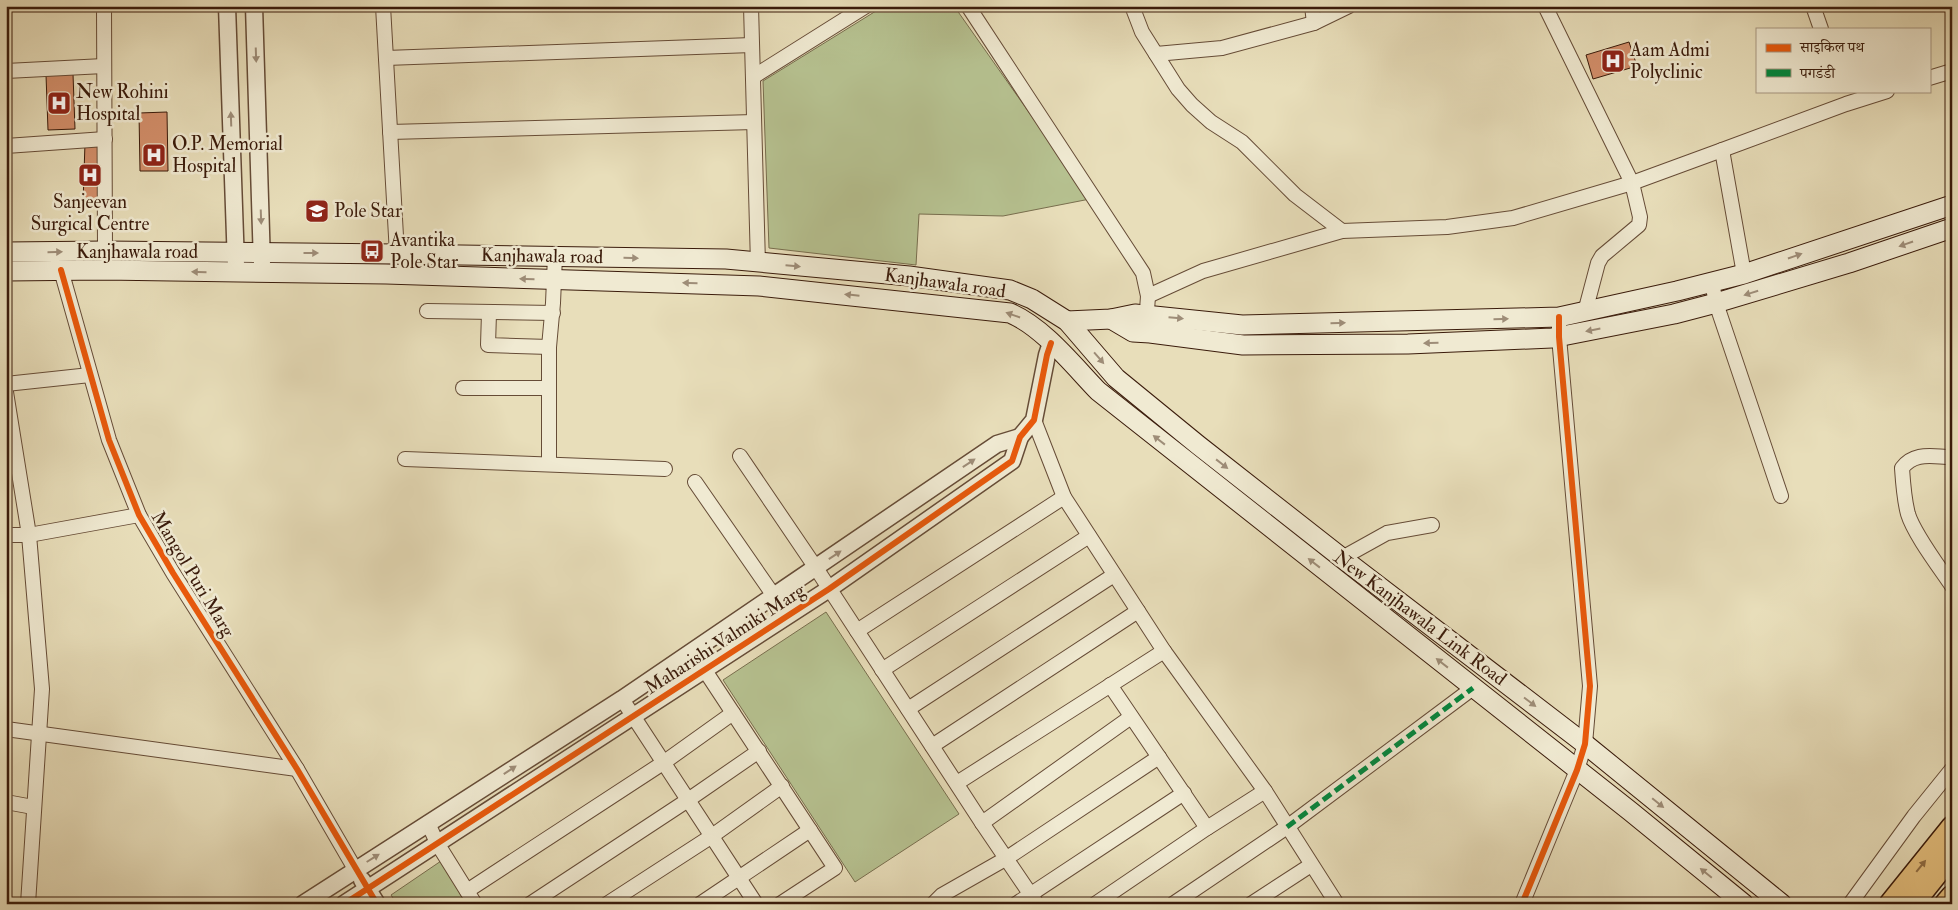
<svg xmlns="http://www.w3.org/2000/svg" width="1958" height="910" font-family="'IM FELL Double Pica','Noto Serif Devanagari',serif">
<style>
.green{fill:#b6c190;stroke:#786e4e}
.building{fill:#d38f6b;stroke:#3a1b0b}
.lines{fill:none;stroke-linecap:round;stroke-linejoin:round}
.minor-casing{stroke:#664c37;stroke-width:16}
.tertiary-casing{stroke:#664c37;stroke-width:19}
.secondary-casing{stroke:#3a1b0b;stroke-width:21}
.primary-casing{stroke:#3a1b0b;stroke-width:24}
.trunk-casing{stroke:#3a1b0b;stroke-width:25}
.minor{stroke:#f0ead2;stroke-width:14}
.tertiary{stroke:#f0ead2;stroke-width:16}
.secondary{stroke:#f0ead2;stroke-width:19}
.primary{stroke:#e4bf7d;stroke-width:21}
.trunk{stroke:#e4bf7d;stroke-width:22}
.quiet{stroke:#00873e;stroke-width:5;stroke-dasharray:10 5;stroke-linecap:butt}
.cycleway-casing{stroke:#f0ead2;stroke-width:9}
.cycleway{stroke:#e8590c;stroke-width:6}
.oneway{fill:#9e8d78}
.oneway2{fill:#8f6d44}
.labels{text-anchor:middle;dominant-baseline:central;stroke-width:5;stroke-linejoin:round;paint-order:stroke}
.poi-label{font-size:19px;fill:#3a1b0b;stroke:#f0ead2;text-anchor:start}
.street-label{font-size:19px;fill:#3a1b0b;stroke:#f0ead2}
</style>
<rect width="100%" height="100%" fill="#e8deba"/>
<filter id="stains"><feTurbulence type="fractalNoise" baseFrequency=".004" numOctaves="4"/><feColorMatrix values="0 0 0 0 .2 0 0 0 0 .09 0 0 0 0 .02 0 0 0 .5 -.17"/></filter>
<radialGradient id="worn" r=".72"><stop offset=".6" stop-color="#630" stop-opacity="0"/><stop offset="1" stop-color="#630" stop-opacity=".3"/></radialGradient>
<!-- green -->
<g class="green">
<path d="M884,6H954L1090,199L1003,216L919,214L916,265L769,248L763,81Z"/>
<path d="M826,612L959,814L855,882L723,680Z"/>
<path d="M441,861L469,904H397L391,895Z"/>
</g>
<!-- building -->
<g class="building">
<path d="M1629,42L1637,66L1593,79L1586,55Z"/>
<path d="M73,74L75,129L48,130L46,75Z"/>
<path d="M167,112L168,171H140L139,113Z"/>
<path d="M85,143H102L101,204L83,203Z"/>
</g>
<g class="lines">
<!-- minor casing -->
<g class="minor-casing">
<g id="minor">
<path d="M104,6L105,251"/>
<path d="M383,6L397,254"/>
<path d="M751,6L758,264"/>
<path d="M968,6L1143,273L1148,296L1146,325"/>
<path d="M1132,6L1142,32L1178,89L1192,105L1211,122L1242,142L1295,195L1342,231L1203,271L1148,296"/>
<path d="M1312,6L1314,23"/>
<path d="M1545,6L1632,183L1640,217L1639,225L1602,256L1598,263L1585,312"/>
<path d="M1813,6L1821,29"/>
<path d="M1156,54L1222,48L1314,23L1349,6"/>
<path d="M386,58L752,45"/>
<path d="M6,71L104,66"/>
<path d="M753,77L866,6"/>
<path d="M1929,78L1952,71"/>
<path d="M390,132L754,122"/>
<path d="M6,146L105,139"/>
<path d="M1342,231L1447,227L1513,218L1632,183L1722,150"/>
<path d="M61,270L109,440L139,515L173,573L297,769L355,869"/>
<path d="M1744,274L1722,150L1846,104L1887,91"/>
<path d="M1712,283L1716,303L1781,496"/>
<path d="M427,311L553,313"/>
<path d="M489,313L488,345L549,347"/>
<path d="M6,384L90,375"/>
<path d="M463,388H549"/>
<path d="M6,392L29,535L42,689L28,904"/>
<path d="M1034,420L1064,497L1164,651L1265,791L1337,904"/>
<path d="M740,456L816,568L982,823L1037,904"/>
<path d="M1952,457C1933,457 1915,451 1902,468C1903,483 1904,499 1908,514C1914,534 1940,568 1952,586"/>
<path d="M405,459L665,469"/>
<path d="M549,464V347L553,303L555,256"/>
<path d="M695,482L774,596"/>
<path d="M6,535H29L139,515"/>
<path d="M1342,558L1387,533L1432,525"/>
<path d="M857,631L1064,497"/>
<path d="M704,669L835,868L780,904"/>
<path d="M882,670L1089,536"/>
<path d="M1110,685L1207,828"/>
<path d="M622,699L756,904"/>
<path d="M908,709L1114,575"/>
<path d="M6,729L297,769"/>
<path d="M932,746L1138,611"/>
<path d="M957,783L1164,651"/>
<path d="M6,802L33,807"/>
<path d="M428,823L437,843L475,904"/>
<path d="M982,823L1131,717"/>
<path d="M467,891L663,763L733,713"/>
<path d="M530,904L688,800L759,751"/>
<path d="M607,904L712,836L782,786"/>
<path d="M700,904L810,830"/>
<path d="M933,904L942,895L1007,858L1159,757"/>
<path d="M1016,904L1184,793"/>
<path d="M1095,904L1207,828L1265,791"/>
<path d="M1173,904L1287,827L1473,688"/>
<path d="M1251,904L1311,865"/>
<path d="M1522,904L1577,770L1585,744L1590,686L1559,337V317"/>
<path d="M1850,904L1914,816L1952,769"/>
</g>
</g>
<!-- tertiary casing -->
<g class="tertiary-casing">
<g id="tertiary">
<path d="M227,6L236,265"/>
<path d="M254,6L262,264"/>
<path d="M362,880L377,904"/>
<path d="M303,904L622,699L997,444L1020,437"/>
<path d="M344,904L829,589L1012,461L1020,437L1034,420L1047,355L1051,343"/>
</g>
</g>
<!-- secondary casing -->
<g class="secondary-casing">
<g id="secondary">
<path d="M6,252L105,251L397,254L726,259L909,276L1010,290L1032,299L1067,321L1116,378L1198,445L1342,558L1585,744L1782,904"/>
<path d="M6,271L104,270L386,274L759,286L1010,313C1043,327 1073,365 1098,391L1630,811L1744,904"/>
<path d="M1111,319L1133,332L1150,333L1243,345L1408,344L1552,338L1674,314L1716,303L1849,263L1952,228"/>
<path d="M1067,321L1111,319L1135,314L1242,325L1559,317L1677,291L1744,274L1952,205"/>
</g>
</g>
<!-- primary casing -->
<g class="primary-casing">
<path id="primary" d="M1890,904L1952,827"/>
</g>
<!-- trunk casing -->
<g class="trunk-casing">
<g id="trunk">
<path d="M1912,904L1952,854"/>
<path d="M1946,904L1952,897"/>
</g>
</g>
<!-- minor -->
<use href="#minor" class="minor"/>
<!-- tertiary -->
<use href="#tertiary" class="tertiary"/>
<!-- secondary -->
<use href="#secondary" class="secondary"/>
<!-- primary -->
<use href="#primary" class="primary"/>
<!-- trunk -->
<use href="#trunk" class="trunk"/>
<!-- quiet -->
<path class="quiet" d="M1287,827L1473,688"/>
<!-- cycleway casing -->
<g class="cycleway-casing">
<g id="cycleway">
<path d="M61,270L109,440L139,515L173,573L297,769L377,904"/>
<path d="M344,904L829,589L1012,461L1020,437L1034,420L1047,355L1051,343"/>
<path d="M1522,904L1577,770L1585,744L1590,686L1559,337V317"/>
</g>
</g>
<!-- cycleway -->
<use href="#cycleway" class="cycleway"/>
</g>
<!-- one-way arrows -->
<defs><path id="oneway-solid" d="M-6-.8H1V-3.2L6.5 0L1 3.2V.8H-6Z" transform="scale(1.25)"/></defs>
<g class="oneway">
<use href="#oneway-solid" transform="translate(256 55) rotate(88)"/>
<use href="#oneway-solid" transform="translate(231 119) rotate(-92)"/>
<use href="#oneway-solid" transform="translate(261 217) rotate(88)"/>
<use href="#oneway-solid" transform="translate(1906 244) rotate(161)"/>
<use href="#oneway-solid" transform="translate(55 252) rotate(-1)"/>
<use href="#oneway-solid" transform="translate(311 253)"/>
<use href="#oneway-solid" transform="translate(1795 256) rotate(-19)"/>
<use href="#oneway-solid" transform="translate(631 258) rotate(1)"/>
<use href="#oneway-solid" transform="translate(793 266) rotate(5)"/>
<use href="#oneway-solid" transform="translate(199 272) rotate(-179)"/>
<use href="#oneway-solid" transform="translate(527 279) rotate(-178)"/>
<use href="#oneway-solid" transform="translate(690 283) rotate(-179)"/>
<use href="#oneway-solid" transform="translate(1751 293) rotate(163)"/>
<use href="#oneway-solid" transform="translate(852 295) rotate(-174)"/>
<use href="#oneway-solid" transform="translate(1013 315) rotate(-161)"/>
<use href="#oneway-solid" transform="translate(1176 318) rotate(5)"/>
<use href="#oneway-solid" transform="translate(1501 319) rotate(-2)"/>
<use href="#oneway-solid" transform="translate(1338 323) rotate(-1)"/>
<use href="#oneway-solid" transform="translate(1593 330) rotate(169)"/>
<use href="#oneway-solid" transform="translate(1431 343) rotate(178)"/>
<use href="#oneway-solid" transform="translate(1099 358) rotate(49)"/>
<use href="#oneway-solid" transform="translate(1159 440) rotate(-142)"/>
<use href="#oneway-solid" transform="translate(969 463) rotate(-34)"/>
<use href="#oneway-solid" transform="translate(1222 464) rotate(38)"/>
<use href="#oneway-solid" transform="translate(835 555) rotate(-34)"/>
<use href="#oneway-solid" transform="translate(1314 563) rotate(-142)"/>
<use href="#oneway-solid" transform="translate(1442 663) rotate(-142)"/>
<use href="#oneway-solid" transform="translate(1530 702) rotate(37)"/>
<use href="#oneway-solid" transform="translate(510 770) rotate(-33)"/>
<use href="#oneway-solid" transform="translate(1658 803) rotate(39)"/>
<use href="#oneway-solid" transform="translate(373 858) rotate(-32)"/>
<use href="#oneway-solid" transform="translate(1706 873) rotate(-141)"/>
</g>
<use class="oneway2" href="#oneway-solid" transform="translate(1921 866) rotate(-51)"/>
<!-- icons -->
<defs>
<g id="hospital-square" transform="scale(1.25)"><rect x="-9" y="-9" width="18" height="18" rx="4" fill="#8f2418" stroke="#f0ead2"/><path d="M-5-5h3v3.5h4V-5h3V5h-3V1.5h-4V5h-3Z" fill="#fff"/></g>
<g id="school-square" transform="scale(1.25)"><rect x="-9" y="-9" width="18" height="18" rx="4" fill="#8f2418" stroke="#f0ead2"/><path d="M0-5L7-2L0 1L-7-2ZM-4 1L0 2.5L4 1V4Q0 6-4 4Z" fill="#fff"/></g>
<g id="bus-square" transform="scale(1.25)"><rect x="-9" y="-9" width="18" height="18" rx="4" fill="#8f2418" stroke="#f0ead2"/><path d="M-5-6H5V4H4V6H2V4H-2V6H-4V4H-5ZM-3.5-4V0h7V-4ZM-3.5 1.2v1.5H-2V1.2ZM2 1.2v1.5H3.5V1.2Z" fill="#fff"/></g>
</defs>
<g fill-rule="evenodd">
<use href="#hospital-square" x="1613" y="61"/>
<use href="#hospital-square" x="59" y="103"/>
<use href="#hospital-square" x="154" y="155"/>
<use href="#hospital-square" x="90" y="175"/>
<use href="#school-square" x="317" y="211"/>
<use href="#bus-square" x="372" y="251"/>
</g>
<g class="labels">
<!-- poi labels -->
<g class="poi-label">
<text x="1630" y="50">Aam Admi<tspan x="1630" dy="22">Polyclinic</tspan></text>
<text x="76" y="92">New Rohini<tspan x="76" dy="22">Hospital</tspan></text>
<text x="172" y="144">O.P. Memorial<tspan x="172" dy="22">Hospital</tspan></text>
<text x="90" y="202" text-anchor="middle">Sanjeevan<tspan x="90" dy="22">Surgical Centre</tspan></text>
<text x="334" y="211">Pole Star</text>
<text x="390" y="240">Avantika<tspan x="390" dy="22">Pole Star</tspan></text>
</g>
<!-- street labels -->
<g class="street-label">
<text x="137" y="252">Kanjhawala road</text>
<text transform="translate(542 256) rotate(1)">Kanjhawala road</text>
<text transform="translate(945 283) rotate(8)">Kanjhawala road</text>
<text transform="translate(193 574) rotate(59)">Mangol Puri Marg</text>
<text transform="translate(1420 618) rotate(37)">New Kanjhawala Link Road</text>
<text transform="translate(725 639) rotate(-33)">Maharishi Valmiki Marg</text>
</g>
</g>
<!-- margin -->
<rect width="1958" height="910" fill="none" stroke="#e8deba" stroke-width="25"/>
<rect x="8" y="8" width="1943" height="895" fill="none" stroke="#3a1b0b" stroke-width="2.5"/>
<rect x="12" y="12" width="1933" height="885" fill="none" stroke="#3a1b0b"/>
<!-- legend -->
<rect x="1756" y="28" width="175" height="65" fill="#f0ead2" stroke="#a79782"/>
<rect x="1766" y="44" width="25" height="8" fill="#e8590c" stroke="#a79782"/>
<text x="1800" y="52" font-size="15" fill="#3a1b0b">साइकिल पथ</text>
<rect x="1766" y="69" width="25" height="8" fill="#00873e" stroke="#a79782"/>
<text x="1800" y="78" font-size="15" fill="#3a1b0b">पगडंडी</text>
<rect width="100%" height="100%" filter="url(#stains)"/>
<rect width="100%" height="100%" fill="url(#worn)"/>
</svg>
